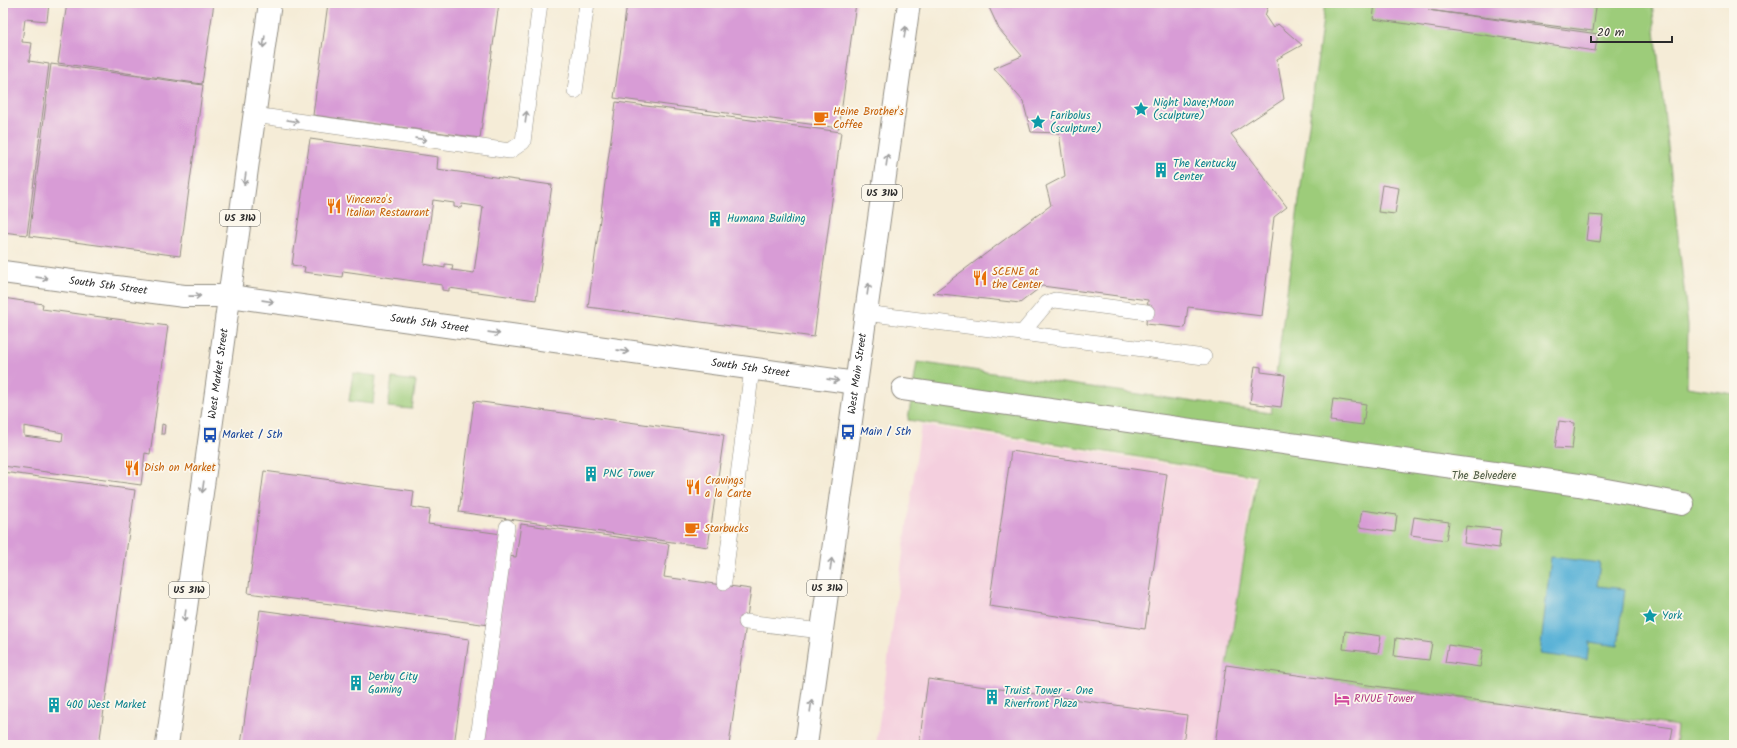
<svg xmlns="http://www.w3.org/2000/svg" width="1737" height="748" font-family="Kalam,sans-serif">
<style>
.built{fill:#f4cfde}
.green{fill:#9dcc7a;stroke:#647c52}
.water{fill:#5ab2d7;stroke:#426e81}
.building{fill:#d89cd6;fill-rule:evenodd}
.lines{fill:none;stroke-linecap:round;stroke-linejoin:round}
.lane-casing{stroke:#908c81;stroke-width:16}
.street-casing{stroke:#908c81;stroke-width:24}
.secondary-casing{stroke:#908c81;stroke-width:24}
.primary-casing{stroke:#908c81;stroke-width:24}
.lane{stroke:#fff;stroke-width:15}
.street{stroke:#fff;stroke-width:22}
.secondary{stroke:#fff;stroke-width:22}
.primary{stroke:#fff;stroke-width:22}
.oneway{stroke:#a0a0a0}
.labels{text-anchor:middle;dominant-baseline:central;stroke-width:3.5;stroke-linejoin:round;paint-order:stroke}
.shield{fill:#fbf7ec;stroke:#696865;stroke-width:1}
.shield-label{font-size:10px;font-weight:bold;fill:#2b2b2b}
.culture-label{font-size:11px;fill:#0d838f;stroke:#fbf7ec;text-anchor:start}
.food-label{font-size:11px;fill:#c56008;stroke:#fbf7ec;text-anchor:start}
.street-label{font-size:11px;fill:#2b2b2b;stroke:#fbf7ec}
.transit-label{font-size:11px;fill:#164399;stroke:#fbf7ec;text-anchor:start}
.park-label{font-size:11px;fill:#4d5b43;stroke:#fbf7ec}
.hotel-label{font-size:11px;fill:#b23c85;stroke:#fbf7ec;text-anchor:start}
</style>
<rect width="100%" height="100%" fill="#fbf7ec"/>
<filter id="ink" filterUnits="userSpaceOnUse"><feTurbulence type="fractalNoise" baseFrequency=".025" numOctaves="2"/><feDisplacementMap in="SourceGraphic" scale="8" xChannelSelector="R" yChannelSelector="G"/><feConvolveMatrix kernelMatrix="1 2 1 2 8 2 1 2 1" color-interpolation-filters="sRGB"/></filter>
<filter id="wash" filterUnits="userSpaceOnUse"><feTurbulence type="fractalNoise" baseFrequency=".012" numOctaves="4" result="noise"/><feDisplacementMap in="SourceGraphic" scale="16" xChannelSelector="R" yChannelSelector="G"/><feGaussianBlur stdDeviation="0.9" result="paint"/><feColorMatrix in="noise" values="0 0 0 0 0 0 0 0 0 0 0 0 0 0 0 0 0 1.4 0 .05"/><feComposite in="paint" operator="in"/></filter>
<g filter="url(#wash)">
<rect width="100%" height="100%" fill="#f5ecd7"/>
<!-- built -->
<path class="built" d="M921,425L1254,478L1228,666L1678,726L1675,745H876Z"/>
<!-- green -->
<g class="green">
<path d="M1325,3H1652L1688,325L1687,387L1734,394V745H1675L1677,726L1227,666L1257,476L908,420L917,362L1271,413Z"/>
<path d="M353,373L376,376L373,404L349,401Z"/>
<path d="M392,378L416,381L412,409L388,407Z"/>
</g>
<!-- water -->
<path class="water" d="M1551,557L1600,563L1597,586L1625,589L1618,646L1589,642L1587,660L1540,654Z"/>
<g id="blocks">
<!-- building -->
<g class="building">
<path d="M3,3H49L47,21L25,19L22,42L32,43L29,61L49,64L27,235L3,232Z"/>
<path d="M67,3H214L202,84L58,63Z"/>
<path d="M328,3H499L480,138L313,115Z"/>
<path d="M627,3H856L839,128L614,98Z"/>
<path d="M987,3H1269L1265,16L1273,28L1278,24L1302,45L1277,59L1284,99L1231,134L1287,207L1274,217L1262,316L1188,307L1185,328L1146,324L1148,300L1042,286L1020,303L933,293L1051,205L1046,186L1065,176L1059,133L1031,132L1023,101L994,68L1022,56L999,29Z"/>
<path d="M1375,3H1584L1583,6L1596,8L1593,31L1428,10L1598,34L1595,51L1373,19Z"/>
<path d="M51,64L203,85L180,256L29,236Z"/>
<path d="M616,102L841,132L814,337L588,307Z"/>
<path d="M310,139L438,157L437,169L552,185L536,300L449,288V291L442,290V285L343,271L342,277L304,272L305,267L292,265ZM433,200L454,203V207L461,208L462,204L483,207L474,273L452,270L453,265L445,264V268L424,264Z"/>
<path d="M1382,185L1399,188L1395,214L1378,212Z"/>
<path d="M1589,215L1603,216L1600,242L1586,240Z"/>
<path d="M3,298L43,304L42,309L168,326L150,454L145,453L141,485L3,466ZM24,426L63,433L62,441L24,436Z"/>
<path d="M1255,366L1261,367V372L1285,375L1281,407L1250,403Z"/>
<path d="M1333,399L1366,404L1363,425L1330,421Z"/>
<path d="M474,401L724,435L708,547L459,512Z"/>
<path d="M1559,421L1575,423L1572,449L1555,448Z"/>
<path d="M162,424L165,425L164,434H161Z"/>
<path d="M1011,451L1167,474L1145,629L989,606Z"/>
<path d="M264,471L414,491L412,507L430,510L428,524L502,534L489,625L248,593Z"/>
<path d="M3,472L135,490L99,745H3Z"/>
<path d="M1362,510L1397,515L1395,532L1359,527Z"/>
<path d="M1414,517L1449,522L1446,540L1411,535Z"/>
<path d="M521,524L669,544L664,577L751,589L729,745H481L507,556L516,557Z"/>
<path d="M1466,526L1501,530L1499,548L1464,543Z"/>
<path d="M260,610L469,639L454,745H241Z"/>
<path d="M1345,631L1381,636L1378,653L1343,649Z"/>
<path d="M1396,638L1432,643L1429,660L1394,656Z"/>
<path d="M1448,645L1483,650L1480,667L1445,662Z"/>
<path d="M1226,665L1673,728L1670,745H1215Z"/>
<path d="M928,679L1187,715L1183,745H919Z"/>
</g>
</g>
</g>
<g filter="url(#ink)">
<use href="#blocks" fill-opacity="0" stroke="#908c81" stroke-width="1"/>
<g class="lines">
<!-- lane casing -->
<g class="lane-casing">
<g id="lane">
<path d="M575,91L587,3"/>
<path d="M254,115L510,151L523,142L540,3"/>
<path d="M865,313L1022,333L1047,303L1055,300L1147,312"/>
<path d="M1022,333L1204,357"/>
<path d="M724,582L752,369"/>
<path d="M746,622L821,631"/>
<path d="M477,745L507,527"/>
</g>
</g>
<!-- street casing -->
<g class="street-casing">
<path id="street" d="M903,389L1579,485L1683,504"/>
</g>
<!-- secondary casing -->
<g class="secondary-casing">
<g id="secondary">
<path id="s1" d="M3,272L184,296H230L856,383"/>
</g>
</g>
<!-- primary casing -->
<g class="primary-casing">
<g id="primary">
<path id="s2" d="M167,745L270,3"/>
<path id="s3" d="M806,745L909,3"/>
</g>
</g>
<!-- lane -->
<use href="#lane" class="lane"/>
<!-- street -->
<use href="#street" class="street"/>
<!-- secondary -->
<use href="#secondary" class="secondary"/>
<!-- primary -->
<use href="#primary" class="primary"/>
</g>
<!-- one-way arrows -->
<defs><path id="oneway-shaft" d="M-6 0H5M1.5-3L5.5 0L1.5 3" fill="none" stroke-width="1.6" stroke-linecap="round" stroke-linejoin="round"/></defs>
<g class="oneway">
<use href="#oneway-shaft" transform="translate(905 32) rotate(-82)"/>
<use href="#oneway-shaft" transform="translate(264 42) rotate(98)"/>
<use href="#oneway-shaft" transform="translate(526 117) rotate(-83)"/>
<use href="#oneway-shaft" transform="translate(293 121) rotate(9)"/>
<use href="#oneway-shaft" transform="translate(421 139) rotate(8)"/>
<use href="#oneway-shaft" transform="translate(887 160) rotate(-82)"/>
<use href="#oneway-shaft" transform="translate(245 179) rotate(98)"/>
<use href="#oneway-shaft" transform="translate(42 278) rotate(8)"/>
<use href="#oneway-shaft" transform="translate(868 289) rotate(-82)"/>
<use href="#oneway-shaft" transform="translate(195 296) rotate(-1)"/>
<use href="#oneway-shaft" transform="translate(268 301) rotate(8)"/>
<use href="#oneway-shaft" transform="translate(494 333) rotate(8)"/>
<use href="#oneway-shaft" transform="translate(623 351) rotate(8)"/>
<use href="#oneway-shaft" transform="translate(833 380) rotate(8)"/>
<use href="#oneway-shaft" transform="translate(203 487) rotate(98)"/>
<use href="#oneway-shaft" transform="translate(831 564) rotate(-82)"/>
<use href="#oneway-shaft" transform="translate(185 616) rotate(98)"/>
<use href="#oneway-shaft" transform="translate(811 706) rotate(-82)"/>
</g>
</g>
<!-- icons -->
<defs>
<g id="sight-bare" transform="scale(1.2)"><path d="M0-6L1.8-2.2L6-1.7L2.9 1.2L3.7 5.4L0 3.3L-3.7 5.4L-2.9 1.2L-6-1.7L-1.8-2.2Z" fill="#0f9aa8" stroke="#fbf7ec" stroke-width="2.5" paint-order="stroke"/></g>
<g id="cafe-bare" transform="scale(1.2)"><path d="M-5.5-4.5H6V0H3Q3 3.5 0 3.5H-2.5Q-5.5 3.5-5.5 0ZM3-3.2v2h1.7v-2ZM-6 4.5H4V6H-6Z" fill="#e8710a" stroke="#fbf7ec" stroke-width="2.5" paint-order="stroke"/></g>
<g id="building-bare" transform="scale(1.2)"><path d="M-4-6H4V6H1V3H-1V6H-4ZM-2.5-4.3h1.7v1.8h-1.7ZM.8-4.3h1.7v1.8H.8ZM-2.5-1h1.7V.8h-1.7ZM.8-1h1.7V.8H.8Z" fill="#0f9aa8" stroke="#fbf7ec" stroke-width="2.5" paint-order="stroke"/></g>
<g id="restaurant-bare" transform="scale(1.2)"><path d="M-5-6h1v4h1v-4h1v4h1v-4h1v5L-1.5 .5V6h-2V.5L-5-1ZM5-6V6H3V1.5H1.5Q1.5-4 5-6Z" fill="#e8710a" stroke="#fbf7ec" stroke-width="2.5" paint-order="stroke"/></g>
<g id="bus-bare" transform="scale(1.2)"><path d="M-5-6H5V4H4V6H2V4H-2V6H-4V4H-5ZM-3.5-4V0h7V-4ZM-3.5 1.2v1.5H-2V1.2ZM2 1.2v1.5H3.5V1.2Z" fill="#1a4fb4" stroke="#fbf7ec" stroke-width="2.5" paint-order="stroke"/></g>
<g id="hotel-bare" transform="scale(1.2)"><path d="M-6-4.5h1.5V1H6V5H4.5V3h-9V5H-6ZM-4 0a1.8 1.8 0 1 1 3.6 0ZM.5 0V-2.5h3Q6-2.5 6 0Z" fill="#d1479c" stroke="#fbf7ec" stroke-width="2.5" paint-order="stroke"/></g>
</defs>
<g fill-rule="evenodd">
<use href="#sight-bare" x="1141" y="109"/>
<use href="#cafe-bare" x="821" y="118"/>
<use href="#sight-bare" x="1038" y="122"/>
<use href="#building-bare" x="1161" y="170"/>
<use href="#restaurant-bare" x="334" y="206"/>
<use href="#building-bare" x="715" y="219"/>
<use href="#restaurant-bare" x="980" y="278"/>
<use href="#bus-bare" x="848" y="432"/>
<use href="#bus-bare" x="210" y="435"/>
<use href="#restaurant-bare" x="132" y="468"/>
<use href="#building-bare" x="591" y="474"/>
<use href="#restaurant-bare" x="693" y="487"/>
<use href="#cafe-bare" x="692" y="529"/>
<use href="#sight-bare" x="1650" y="616"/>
<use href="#building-bare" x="356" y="683"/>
<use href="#building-bare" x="992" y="697"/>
<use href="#hotel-bare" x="1342" y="699"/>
<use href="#building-bare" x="54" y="705"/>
</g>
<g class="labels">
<!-- shield labels -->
<g class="shield">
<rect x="862" y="185" width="40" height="16" rx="3"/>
<rect x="220" y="210" width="40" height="16" rx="3"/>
<rect x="807" y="580" width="40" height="16" rx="3"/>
<rect x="169" y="582" width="40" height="16" rx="3"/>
</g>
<g class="shield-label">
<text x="882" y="193">US 31W</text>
<text x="240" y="218">US 31W</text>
<text x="827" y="588">US 31W</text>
<text x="189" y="590">US 31W</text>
</g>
<!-- culture labels -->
<g class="culture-label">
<text x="1153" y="103">Night Wave;Moon<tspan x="1153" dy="13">(sculpture)</tspan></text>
<text x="1050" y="116">Faribolus<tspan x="1050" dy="13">(sculpture)</tspan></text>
<text x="1173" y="164">The Kentucky<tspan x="1173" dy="13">Center</tspan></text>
<text x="727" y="219">Humana Building</text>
<text x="603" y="474">PNC Tower</text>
<text x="1662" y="616">York</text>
<text x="368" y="677">Derby City<tspan x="368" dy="13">Gaming</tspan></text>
<text x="1004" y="691">Truist Tower - One<tspan x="1004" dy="13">Riverfront Plaza</tspan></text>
<text x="66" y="705">400 West Market</text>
</g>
<!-- food labels -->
<g class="food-label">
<text x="833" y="112">Heine Brother's<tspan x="833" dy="13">Coffee</tspan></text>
<text x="346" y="200">Vincenzo's<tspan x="346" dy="13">Italian Restaurant</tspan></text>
<text x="992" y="272">SCENE at<tspan x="992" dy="13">the Center</tspan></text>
<text x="144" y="468">Dish on Market</text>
<text x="705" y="481">Cravings<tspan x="705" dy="13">a la Carte</tspan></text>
<text x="704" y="529">Starbucks</text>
</g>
<!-- street labels -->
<g class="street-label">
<text stroke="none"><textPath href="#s1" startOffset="106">South 5th Street</textPath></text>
<text stroke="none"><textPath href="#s1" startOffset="430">South 5th Street</textPath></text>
<text stroke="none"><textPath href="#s1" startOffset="754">South 5th Street</textPath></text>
<text stroke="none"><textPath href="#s2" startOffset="375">West Market Street</textPath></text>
<text stroke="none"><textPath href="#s3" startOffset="375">West Main Street</textPath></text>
</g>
<!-- transit labels -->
<g class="transit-label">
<text x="860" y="432">Main / 5th</text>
<text x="222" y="435">Market / 5th</text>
</g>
<!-- park labels -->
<g class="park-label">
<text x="1484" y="476">The Belvedere</text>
</g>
<!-- hotel labels -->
<g class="hotel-label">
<text x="1354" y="699">RIVUE Tower</text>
</g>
</g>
<!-- margin -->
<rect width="1737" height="748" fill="none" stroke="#fbf7ec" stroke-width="16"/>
<!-- scale -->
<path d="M1591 36v6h81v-6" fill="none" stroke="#2b2b2b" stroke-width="2"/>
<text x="1597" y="36" font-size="12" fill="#2b2b2b" stroke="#fbf7ec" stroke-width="3" paint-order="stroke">20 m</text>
</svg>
